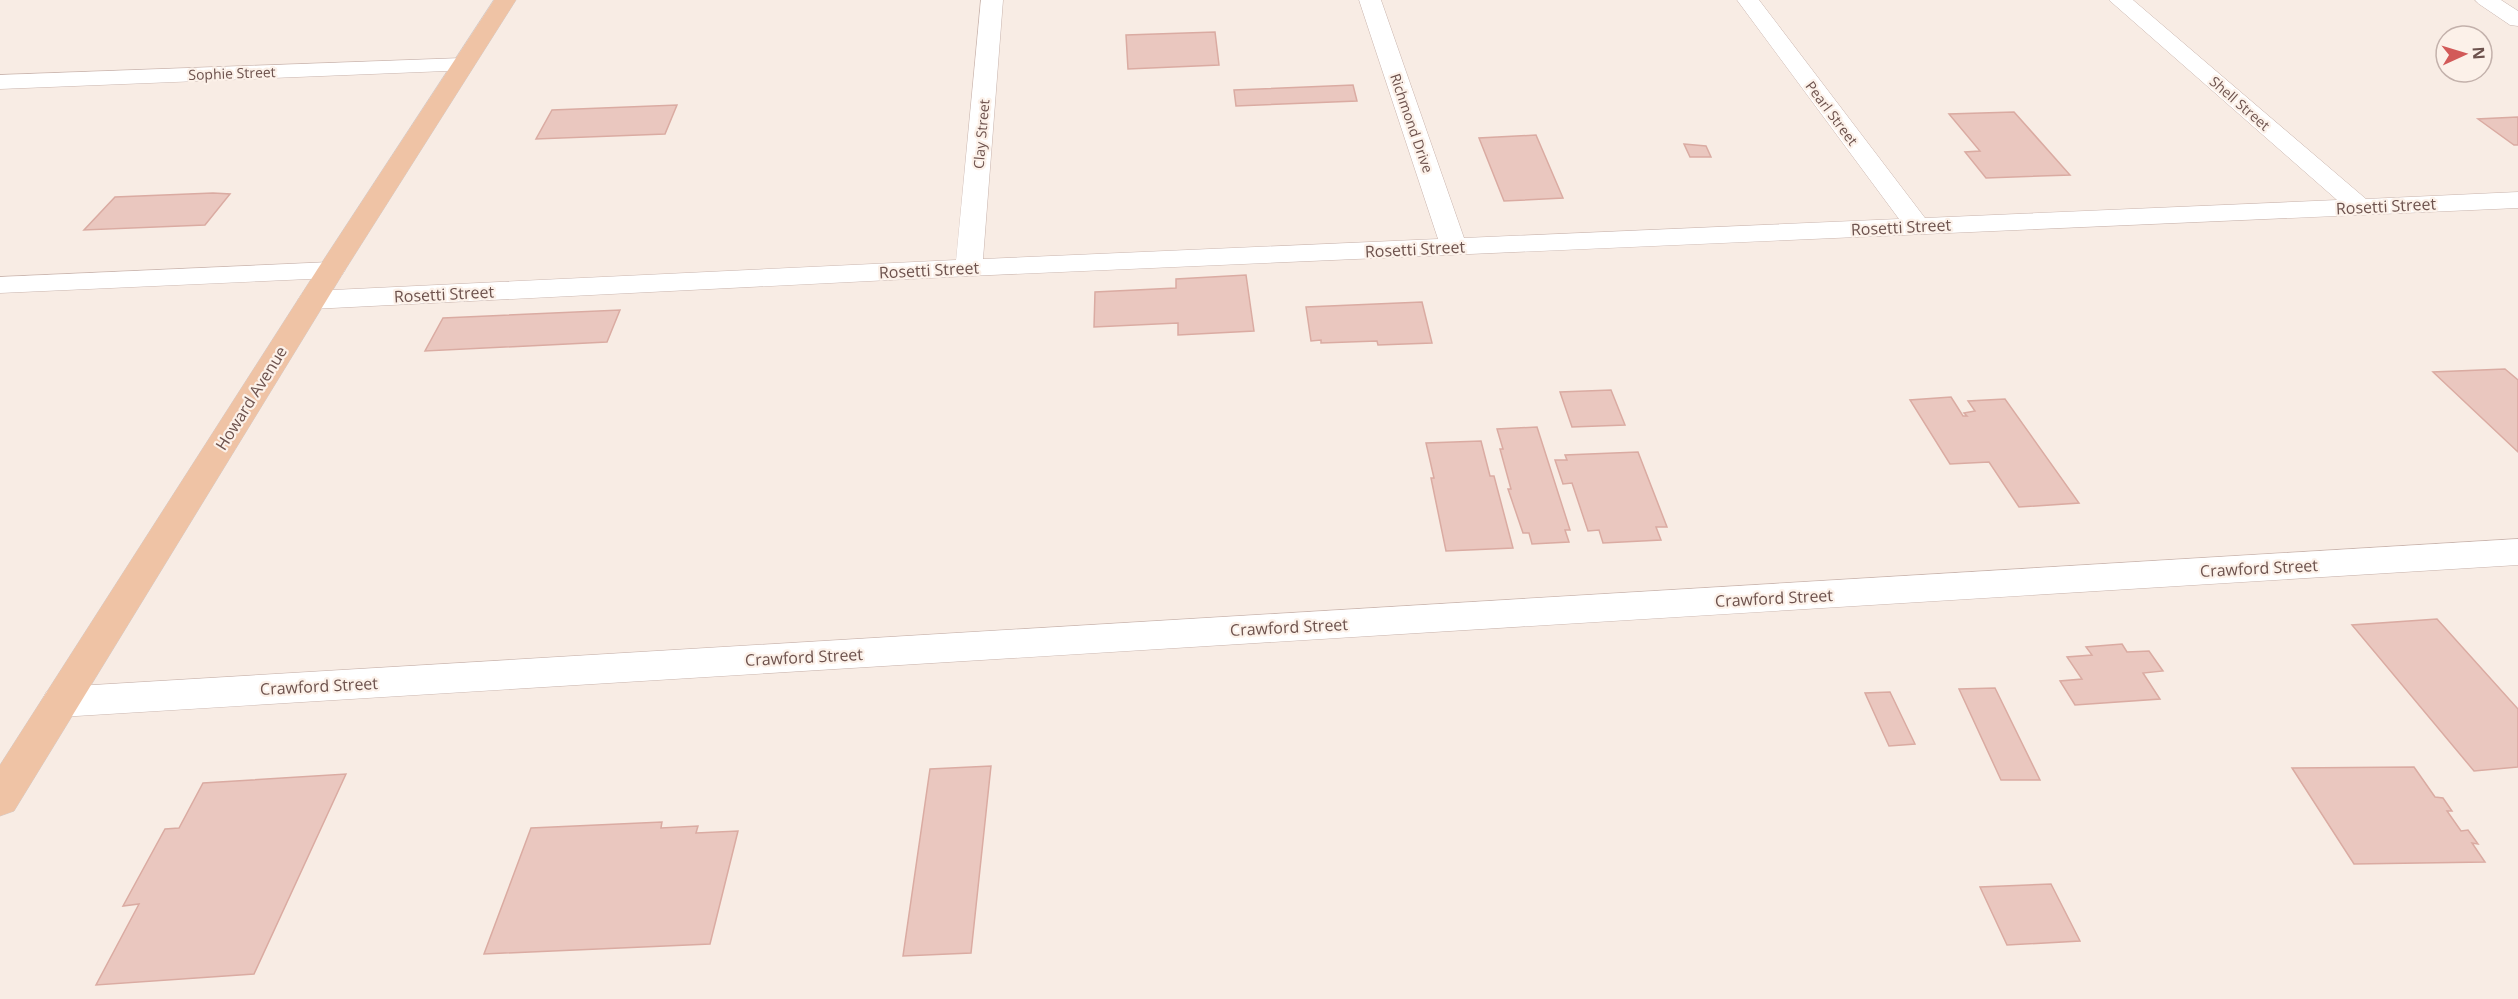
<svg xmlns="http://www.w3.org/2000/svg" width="2518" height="999" font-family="'Open Sans',sans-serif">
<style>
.building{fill:#eac7bf;stroke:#daaba2;stroke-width:1.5}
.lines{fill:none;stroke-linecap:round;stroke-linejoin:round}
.minor-casing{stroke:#c8b3ac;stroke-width:1}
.major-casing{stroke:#d3cbca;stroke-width:1}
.minor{fill:#fff;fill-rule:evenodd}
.major{fill:#efc3a5;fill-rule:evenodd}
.labels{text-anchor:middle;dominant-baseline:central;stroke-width:4.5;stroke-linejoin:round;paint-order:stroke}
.far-street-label{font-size:14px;fill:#6d524d;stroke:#fcf1e9}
.street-label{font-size:16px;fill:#6d524d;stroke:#fcf1e9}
</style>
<rect width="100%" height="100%" fill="#f8ece4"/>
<!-- building -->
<g class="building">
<path d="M1215,32L1219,65L1128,69L1126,35Z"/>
<path d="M1353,85L1357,101L1236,106L1234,90Z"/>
<path d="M677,105L665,134L536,139L552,110Z"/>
<path d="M2014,112L2070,175L1986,178L1965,152L1980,151L1949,114Z"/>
<path d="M2518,117V145H2514L2478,119Z"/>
<path d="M1536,135L1563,198L1504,201L1479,138Z"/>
<path d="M1684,144L1706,146L1711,157H1690Z"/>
<path d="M213,193L230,194L205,225L84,230L115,197Z"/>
<path d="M1246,275L1254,331L1178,335V323L1094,327L1095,292L1176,288V279Z"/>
<path d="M1422,302L1432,343L1378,345L1377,341L1321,343V340L1311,341L1306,307Z"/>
<path d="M620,310L607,342L425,351L443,318Z"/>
<path d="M2505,369L2518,380V452L2433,372Z"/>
<path d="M1611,390L1625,425L1572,427L1560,392Z"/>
<path d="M1951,397L1963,416H1967L1964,413L1975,411L1968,401L2005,399L2079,503L2019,507L1989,462L1950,464L1910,400Z"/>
<path d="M1537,427L1570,530H1565L1569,542L1532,544L1529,533H1523L1508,489H1511L1500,449H1503L1497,429Z"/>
<path d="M1481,441L1490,476H1494L1513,548L1446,551L1431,478H1434L1426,443Z"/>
<path d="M1638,452L1667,527H1656L1661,540L1603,543L1599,530L1588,531L1572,483L1563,484L1555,460H1567L1565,455Z"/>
<path d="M2437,619L2518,709V767L2474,771L2352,625Z"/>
<path d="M2122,644L2127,652L2149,651L2163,671L2143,673L2160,699L2075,705L2060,681L2082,679L2067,657L2092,655L2086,647Z"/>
<path d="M1995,688L2040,780H2001L1959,689Z"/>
<path d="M1890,692L1915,744L1889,746L1865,693Z"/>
<path d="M991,766L971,953L903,956L930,769Z"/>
<path d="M2414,767L2435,797L2443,798L2452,811H2447L2461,831L2468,830L2478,844L2472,843L2485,862L2354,864L2292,768Z"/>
<path d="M346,774L254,974L96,985L139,904L123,906L165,829L179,828L203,783Z"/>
<path d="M662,822L661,828L698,826L696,833L738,831L710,944L484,954L531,828Z"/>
<path d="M2051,884L2080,941L2007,945L1980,887Z"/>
</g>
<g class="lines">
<!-- minor casing -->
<g class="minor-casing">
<g id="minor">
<path d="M981,0H1003L983,259L1438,239L1359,0H1381L1464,238L1899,219L1737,0H1759L1925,218L2337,200L2109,0H2133L2366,199L2518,192V208L969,276L312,309L302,306L298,300L302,294L312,291L956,260Z"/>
<path d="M2475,0H2501L2518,11V26L2510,25L2479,4Z"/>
<path d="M463,58L471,60L474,65L471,70L0,89V75Z"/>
<path d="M331,262L341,264L345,270L341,276L331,278L0,293V277Z"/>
<path d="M2518,539V565L60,717L47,713L41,702L47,691L60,687Z"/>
</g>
</g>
<!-- major casing -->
<g class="major-casing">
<path id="major" d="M494,0H516L345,270L14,811L0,816V765L317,270Z"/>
</g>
<!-- minor -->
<use href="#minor" class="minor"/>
<!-- major -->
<use href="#major" class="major"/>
</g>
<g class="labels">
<!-- far-street labels -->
<g class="far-street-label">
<text transform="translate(232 73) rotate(-2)">Sophie Street</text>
<text transform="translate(2240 103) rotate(41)">Shell Street</text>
<text transform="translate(1832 113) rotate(53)">Pearl Street</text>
<text transform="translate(1412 123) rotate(71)">Richmond Drive</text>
<text transform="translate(981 134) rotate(-85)">Clay Street</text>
</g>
<!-- street labels -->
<g class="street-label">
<text transform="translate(2386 206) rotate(-3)">Rosetti Street</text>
<text transform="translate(1901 227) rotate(-3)">Rosetti Street</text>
<text transform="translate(1415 249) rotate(-3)">Rosetti Street</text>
<text transform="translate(929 270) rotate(-3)">Rosetti Street</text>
<text transform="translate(444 294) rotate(-3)">Rosetti Street</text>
<text transform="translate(251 398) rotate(-58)">Howard Avenue</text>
<text transform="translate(2259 568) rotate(-3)">Crawford Street</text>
<text transform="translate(1774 598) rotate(-3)">Crawford Street</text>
<text transform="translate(1289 627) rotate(-3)">Crawford Street</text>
<text transform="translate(804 657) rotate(-3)">Crawford Street</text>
<text transform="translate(319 686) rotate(-3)">Crawford Street</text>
</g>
</g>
<!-- north arrow -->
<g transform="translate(2464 54) rotate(86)"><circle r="28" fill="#fcf1e9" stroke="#c3b1ab" stroke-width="1.5"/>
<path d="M0-4.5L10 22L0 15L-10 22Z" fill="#d25a59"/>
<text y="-9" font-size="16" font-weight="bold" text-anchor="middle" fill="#6d524d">N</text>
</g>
</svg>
